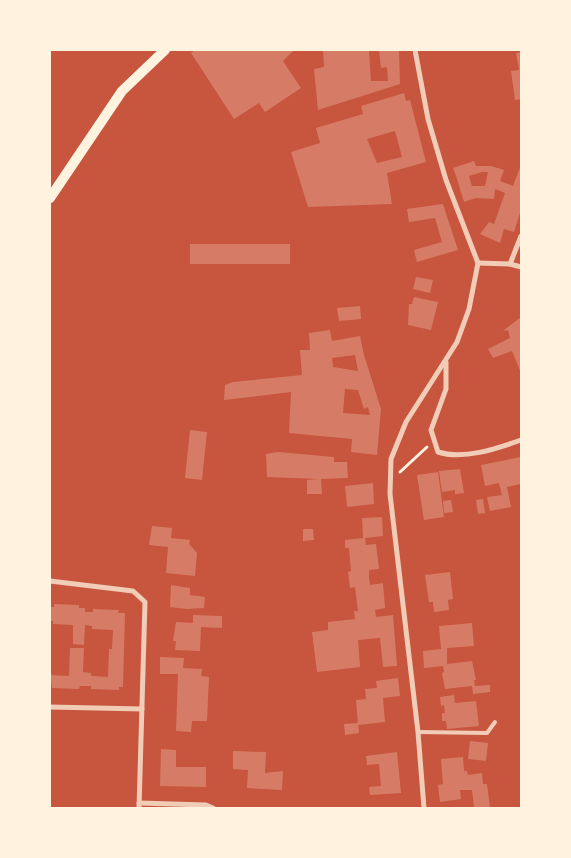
<svg xmlns="http://www.w3.org/2000/svg" width="571" height="858" font-family="'Golos Text',sans-serif">
<style>
.building{fill:#d67c66;fill-rule:evenodd}
.lines{fill:none;stroke-linecap:round;stroke-linejoin:round}
.path{stroke:#fff3e0;stroke-width:3}
.service{stroke:#f1ccb7;stroke-width:4}
.minor{stroke:#f1ccb7;stroke-width:5}
.secondary{stroke:#fff3e0;stroke-width:10}
</style>
<rect width="100%" height="100%" fill="#c8553d"/>
<!-- building -->
<g class="building">
<path d="M195,50H294L283,61L301,88L265,112L259,103L234,119L191,53Z"/>
<path d="M323,50H369L371,81H388L387,67L381,68L379,50H399L400,84L318,110L314,69L324,67Z"/>
<path d="M521,52V99L515,100L511,71L519,70L516,53Z"/>
<path d="M404,93L406,101L410,100L426,162L387,173L392,204L308,207L291,152L320,143L316,128L363,114L361,106ZM395,131L402,157L377,163L367,139Z"/>
<path d="M474,161L476,166H491L504,170L500,181L513,186L521,165V210L514,232L504,229L500,243L480,234L489,222L494,224L505,193L495,189L494,199L476,198L464,202L456,176L453,168ZM482,172H488L485,186H472L469,176Z"/>
<path d="M443,204L458,250L417,262L414,250L442,242L435,218L409,222L407,209Z"/>
<rect x="190" y="244" width="100" height="20"/>
<path d="M416,277L433,280L430,293L413,289Z"/>
<path d="M414,297L438,302L431,330L408,325L409,304H412Z"/>
<path d="M360,306L361,319L339,321L337,308Z"/>
<path d="M521,317V373L512,351L493,358L488,349L510,338L508,330L503,331Z"/>
<path d="M330,330L332,341L360,336L364,355L381,409L377,455L351,452L352,439L289,433L291,392L224,400L225,385L233,382L302,375L300,350H310L309,333ZM355,355L358,371L333,367L332,358ZM345,389L358,390L364,409L368,407L370,415L343,413Z"/>
<path d="M190,430L207,432L202,480L185,478Z"/>
<path d="M278,452L334,457V462H347L348,478L321,479L322,494H307V480L319,479L267,477L266,454Z"/>
<path d="M521,457V484L507,487L511,507L490,511L487,497L502,495L499,483L485,486L481,465Z"/>
<path d="M460,469L464,493L455,494V490L442,492L439,471Z"/>
<path d="M438,472L444,517L424,520L417,475Z"/>
<path d="M373,483L374,504L347,507L345,486Z"/>
<path d="M483,499L485,513L478,514L476,500Z"/>
<path d="M451,500L453,512L444,513L443,501Z"/>
<path d="M382,517L383,536L365,538L366,545L376,544L379,569L369,570V577L370,585L383,583L385,608L375,610L376,617L393,615L397,666L383,667L380,638L358,640L360,667L317,672L312,632L328,630V622L355,619L354,611H358L355,587L350,588L348,572L351,571L349,548H345V540L363,538L362,518Z"/>
<path d="M152,526L172,528L171,538L190,540L189,544L197,553L195,576L166,573L168,547L149,545Z"/>
<path d="M303,529H313L314,540L303,541Z"/>
<path d="M450,572L453,599L448,600L449,610L434,612L433,602H429L425,575Z"/>
<path d="M171,585L190,588V595L205,597L204,608L187,609L170,607Z"/>
<path d="M54,604L79,605V608H85V612H93V609L119,610L118,613H125L123,687H119V690L91,689V686H80L79,689L52,688L50,671L52,675L69,676L70,648H84L83,672L91,673V676L108,677L109,649H112L113,630L92,629V626L85,625L84,645L73,644V625L53,624V621H50V607H54Z"/>
<path d="M193,615L222,616V628L201,627L200,651L175,650L176,641H173L176,622L193,623Z"/>
<path d="M472,623L474,646L447,648V664L472,661L476,680H474L475,686L490,685V692L473,694L472,686L445,689L442,673L444,672L443,666L424,668L423,651L441,649L439,626Z"/>
<path d="M160,657L184,658L183,668L202,669L201,676L209,677L207,721H192L191,732L176,731L178,674H160Z"/>
<path d="M398,678L400,696L383,698L385,722L358,725L356,700L366,699L365,689L377,688L376,681Z"/>
<path d="M454,695L455,703L476,701L479,726L447,729L446,721H442V713H445L444,705L441,706L440,697Z"/>
<path d="M358,723L359,733L345,735L344,724Z"/>
<path d="M470,741L488,743L486,761L468,759Z"/>
<path d="M161,749L176,750V767H206V787L160,786Z"/>
<path d="M233,751L266,752L265,773L283,771L282,790L247,788L248,770L233,769Z"/>
<path d="M397,752L401,793L370,795L369,787L381,786L379,764L367,765L366,756Z"/>
<path d="M463,757L464,771H467L468,775L482,773L483,784H487L490,808H474L472,790H460L461,799L440,802L438,785L443,784L441,759Z"/>
</g>
<g class="lines">
<!-- path -->
<path class="path" d="M400,472L427,447"/>
<!-- service -->
<path class="service" d="M418,732L487,733L495,722"/>
<!-- minor -->
<g class="minor">
<path d="M415,50L428,119L446,180L478,263L469,309L457,342L406,422L391,459L390,494L418,732L424,808"/>
<path d="M478,263L510,264L521,267"/>
<path d="M510,264L521,236"/>
<path d="M446,362V389L431,430L438,452C463,460 496,449 521,440"/>
<path d="M50,581L133,591L145,602L139,808"/>
<path d="M50,707L142,709"/>
<path d="M139,803L206,805L213,808"/>
</g>
<!-- secondary -->
<path class="secondary" d="M50,198L122,91L165,50"/>
</g>
<!-- border -->
<rect width="571" height="858" fill="none" stroke="#fff3e0" stroke-width="102"/>
</svg>
